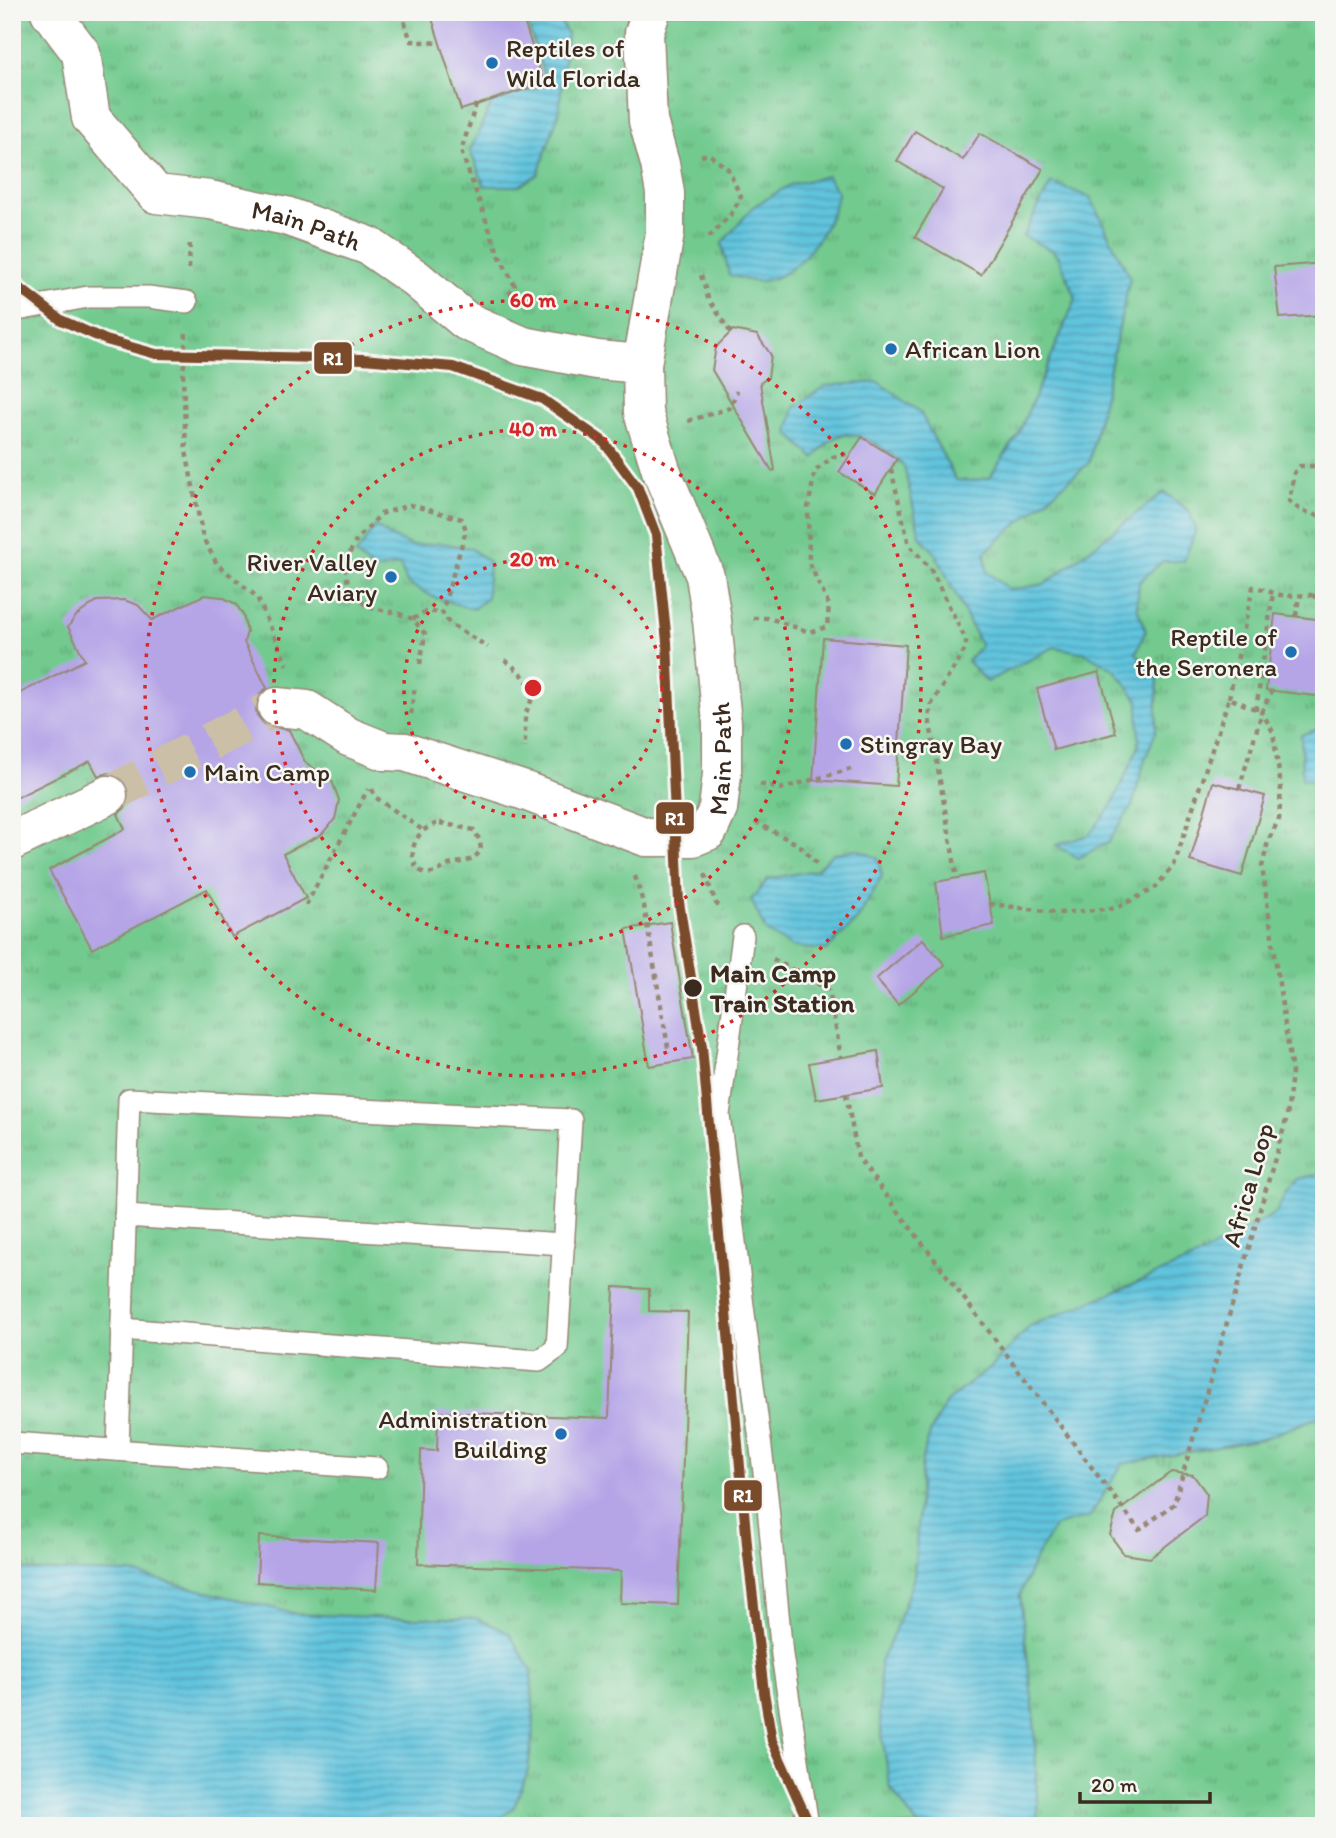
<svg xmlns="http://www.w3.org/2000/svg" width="1336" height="1838" font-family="Itim,sans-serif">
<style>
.park{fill:url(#park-tufts);stroke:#567a56;stroke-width:2}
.water{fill:url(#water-rules);stroke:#4e777e;stroke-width:2}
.building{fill:#b5a5e7}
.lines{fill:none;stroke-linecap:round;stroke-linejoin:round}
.street-tunnel{stroke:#ccbfa8;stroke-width:38;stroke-dasharray:38 19;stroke-linecap:butt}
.lane-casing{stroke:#968774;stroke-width:24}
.street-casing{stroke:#968774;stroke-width:41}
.path{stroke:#968774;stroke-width:4.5;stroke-dasharray:5 5;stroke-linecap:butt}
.lane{stroke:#fff;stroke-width:21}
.street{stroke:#fff;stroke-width:38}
.rail-1-casing{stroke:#f6f6f2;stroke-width:16}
.rail-1{stroke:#7a4b2a;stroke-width:10}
.ring{fill:none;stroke:#d62828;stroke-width:3.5;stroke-dasharray:3.5 7}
.poi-dot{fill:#1f6fb2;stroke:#f6f6f2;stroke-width:2.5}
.stop-dot{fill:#3b2a1e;stroke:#f6f6f2;stroke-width:2.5}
.labels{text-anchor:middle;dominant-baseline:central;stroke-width:5;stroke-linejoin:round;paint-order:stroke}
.poi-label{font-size:26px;fill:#3b2a1e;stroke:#f6f6f2;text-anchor:start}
.street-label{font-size:26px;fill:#3b2a1e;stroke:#f6f6f2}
.stop-label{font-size:26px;font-weight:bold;fill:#3b2a1e;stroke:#f6f6f2;text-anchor:start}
.centre{fill:#d62828;stroke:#f6f6f2;stroke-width:3.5}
.ring-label{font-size:21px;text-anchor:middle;font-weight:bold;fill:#d62828;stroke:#f6f6f2;stroke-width:5;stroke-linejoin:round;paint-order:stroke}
.line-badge{stroke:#f6f6f2;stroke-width:2.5}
.badge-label{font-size:19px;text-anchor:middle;font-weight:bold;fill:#fff}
</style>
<defs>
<pattern id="park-tufts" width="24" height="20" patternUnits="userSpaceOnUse" patternTransform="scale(1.75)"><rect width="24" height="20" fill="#72ca8f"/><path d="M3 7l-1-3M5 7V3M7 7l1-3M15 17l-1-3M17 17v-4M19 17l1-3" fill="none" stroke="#5fa474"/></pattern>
<pattern id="water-rules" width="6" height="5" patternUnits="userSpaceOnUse" patternTransform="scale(1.75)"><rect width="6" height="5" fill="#60c4de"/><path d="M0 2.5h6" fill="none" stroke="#509fb3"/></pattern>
</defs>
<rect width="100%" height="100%" fill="#f6f6f2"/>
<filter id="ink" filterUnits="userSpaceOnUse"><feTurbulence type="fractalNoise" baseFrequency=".0143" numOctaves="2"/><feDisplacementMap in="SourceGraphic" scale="14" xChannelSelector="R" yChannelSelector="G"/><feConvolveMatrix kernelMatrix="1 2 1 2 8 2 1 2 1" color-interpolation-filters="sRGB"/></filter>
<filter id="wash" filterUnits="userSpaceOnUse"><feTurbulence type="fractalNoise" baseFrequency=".00686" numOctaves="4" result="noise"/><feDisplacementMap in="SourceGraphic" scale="28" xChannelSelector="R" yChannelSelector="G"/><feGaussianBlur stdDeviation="1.57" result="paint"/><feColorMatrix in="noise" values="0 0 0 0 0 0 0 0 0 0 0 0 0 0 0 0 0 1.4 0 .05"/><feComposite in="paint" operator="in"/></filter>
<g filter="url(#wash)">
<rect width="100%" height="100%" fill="#f0e4ca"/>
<!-- park -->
<rect class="park" x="12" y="12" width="1312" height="1814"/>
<!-- water -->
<g class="water">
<path d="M558,17L567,33L559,112L538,174L519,186H485L470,151L492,102L547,84L528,25Z"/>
<path d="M827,176L838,193C831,227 800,276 762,281C752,283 738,277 729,275L722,243L754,206L790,185Z"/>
<path d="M1051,183L1090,197L1130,278L1089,463L985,552L987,572L1010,590L1045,584L1164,492L1189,511L1196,529L1184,561H1163L1139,582L1137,607L1146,631L1136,653L1158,677L1156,731L1145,759L1132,806L1108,842L1078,858L1056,845L1089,835L1112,805L1139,746L1138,700L1115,670L1085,653L1054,647L987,682L967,661L981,646L936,554L920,536L904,466C889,451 856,426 834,438C827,442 820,452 814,458L788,433L794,407L825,386L878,382L920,412L956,480L970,481L989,478L1018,435L1076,298L1057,253L1023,236Z"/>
<path d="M375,526L391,537L412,546L441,543L470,548L489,562L487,598L473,609L433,597L407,583L400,565L374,570L356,555Z"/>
<path d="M1324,727V780L1302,779L1301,735Z"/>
<path d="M856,849L878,858L882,876L858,919L827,950L792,947L766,931L751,900L768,879L816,870L832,854Z"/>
<path d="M1324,1173V1419L1316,1418L1262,1439L1122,1464L1090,1517L1055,1526L1033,1563L1020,1595L1034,1713L1038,1826H918L890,1787L879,1714L880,1662L894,1632L914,1577L922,1458L930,1433L946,1402L992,1366L1030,1326L1194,1259L1276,1213L1285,1194L1298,1179Z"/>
<path d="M12,1570L131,1573L296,1614L396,1618H476L509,1633L531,1670L534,1722L528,1771L514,1807L492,1825L485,1826H12Z"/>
</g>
<g id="blocks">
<!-- building -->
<g class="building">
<path d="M430,12H521L544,83L461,110Z"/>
<path d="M915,131L963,160L980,133L1043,169L981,275L915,237L943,189L897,161Z"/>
<path d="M1324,263V315L1280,318L1274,267Z"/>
<path d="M733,330L757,335L771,355L768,378L760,383L775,470L772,471L712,370L716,347Z"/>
<path d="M862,437L897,459L875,494L839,472Z"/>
<path d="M204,595L222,597L236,604L243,615L247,632L244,642L267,688L260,694L255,704L257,715L265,725L289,730L305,762L332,781L339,800L335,819L321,835L283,854L306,898L232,937L207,889L92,949L49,870L125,829L118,814L126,807L130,796L128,786L120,777L109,773L98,776L90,761L12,800V697L85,660L68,627L76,616L97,601L124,600L138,605L152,620Z"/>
<path d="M1275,614L1324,620V697L1266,690Z"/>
<path d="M823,638L906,645L896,786L813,780Z"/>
<path d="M1099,672L1116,733L1054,750L1037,689Z"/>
<path d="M1213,782L1265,796L1242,876L1190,861Z"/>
<path d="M984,873L994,925L943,936L936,882Z"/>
<path d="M670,922L693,1059L649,1066L626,929Z"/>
<path d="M923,939L945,965L898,1005L876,979Z"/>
<path d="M878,1051L883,1088L816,1099L809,1063Z"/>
<path d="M614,1287L649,1289V1311L688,1312L678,1605L620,1603L621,1571L418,1564L421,1450L437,1451L438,1412L609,1418Z"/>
<path d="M1171,1472L1193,1475L1207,1494L1205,1516L1150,1558L1124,1554L1110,1535L1116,1513Z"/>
<path d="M259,1536L379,1543L376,1590L257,1582Z"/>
</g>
</g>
</g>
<g filter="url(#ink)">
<use href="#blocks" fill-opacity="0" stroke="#968774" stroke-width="2"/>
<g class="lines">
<!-- street-tunnel -->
<path class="street-tunnel" d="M108,795L277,707"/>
<!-- lane casing -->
<g class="lane-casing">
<g id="lane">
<path d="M12,311L88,297H148L187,302"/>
<path d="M743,936L719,1115L767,1496L782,1655L808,1826"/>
<path d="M125,1216L564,1244"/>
<path d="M12,1443L377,1468"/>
<path d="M118,1450C121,1333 125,1216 129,1099L571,1120L557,1348L539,1361L121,1329"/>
</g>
</g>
<!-- street casing -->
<g class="street-casing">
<g id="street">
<path id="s1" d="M50,12L81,53L91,118L156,194L210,200L286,216L369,246L415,278L466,321L523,346L597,360L642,364"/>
<path id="s2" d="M277,707L307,710L349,737L384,751L405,752L525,791L646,837H693L708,831L718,809L722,774V723L712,620L705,576L661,470L643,412L642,364L665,233V193L660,164L648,121L644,33L651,12"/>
<path d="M12,841L108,795"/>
</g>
</g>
<!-- path -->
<g class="path">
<path d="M401,12L411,41L440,43"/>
<path d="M523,17L540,12"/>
<path d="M476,104L461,151L498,253L515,286L508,296"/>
<path d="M701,156L709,154L728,169L741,197L731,214L707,239"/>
<path d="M189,269L190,239"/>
<path d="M701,275L708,298L731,333"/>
<path d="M186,333L183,378L186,451L203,538L217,564L257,597L287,665"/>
<path d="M688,421L730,408L737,391"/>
<path d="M1324,466H1300L1294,473L1289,501L1302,511L1324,517"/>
<path d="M891,469L909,545L930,568L966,640V648L931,705L929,718L957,878"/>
<path d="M1312,595L1324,602"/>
<path d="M1296,616L1299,596"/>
<path d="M753,618H769L809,632L827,627L829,605L809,563L808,508L815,471L833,457L851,453"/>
<path d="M413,619L425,612H442"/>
<path d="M505,660L520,672L532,688L531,701L525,715V748"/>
<path d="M420,664L425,634L413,619L397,613L367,607L348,586L345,562L357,539L381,514L410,505L462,519L466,530L442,612L450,624L488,647"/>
<path d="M1229,698L1253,587C1262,588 1267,591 1276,594C1287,597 1300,595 1312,595L1324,581"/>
<path d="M1256,710L1273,593"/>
<path d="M411,714L415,685"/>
<path d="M760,784L780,789L851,769"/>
<path d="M372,789L375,797L424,831"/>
<path d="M1239,789L1262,712L1271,691"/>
<path d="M755,822L799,845L817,864"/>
<path d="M440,823L474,830L480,841L481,851C468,864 467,860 452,864C445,866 439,872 432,873C405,877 405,829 440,823Z"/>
<path d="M705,874L716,903L722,910"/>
<path d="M635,876L644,906L669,1053"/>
<path d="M306,905L368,789"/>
<path d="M773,959L829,990L841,1057"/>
<path d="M846,1094L858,1158L1139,1530L1174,1504L1287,1117L1292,1073L1262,867L1268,841L1279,819L1281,787L1273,732L1262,712L1229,698L1174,865L1154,889L1116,908L1061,913L990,904"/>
</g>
<!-- lane -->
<use href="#lane" class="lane"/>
<!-- street -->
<use href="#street" class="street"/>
<!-- rail-1 casing -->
<g class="rail-1-casing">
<path id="rail-1" d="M12,282L61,320L106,340L156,354L363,359L453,367L542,399L603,441L638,488L656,535L667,642L679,902L702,1047L748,1555L764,1692L772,1741L810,1826"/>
</g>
<!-- rail-1 -->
<use href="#rail-1" class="rail-1"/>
</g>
</g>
<!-- distance rings -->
<g class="ring">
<circle cx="533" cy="688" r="129"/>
<circle cx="533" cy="688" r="259"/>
<circle cx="533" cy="688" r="388"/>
</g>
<!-- markers -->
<g class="poi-dot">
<circle cx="492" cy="63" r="7"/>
<circle cx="891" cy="349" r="7"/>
<circle cx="391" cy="577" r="7"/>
<circle cx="1291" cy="652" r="7"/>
<circle cx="846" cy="744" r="7"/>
<circle cx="190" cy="772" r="7"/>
<circle cx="561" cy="1434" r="7"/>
</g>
<circle class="stop-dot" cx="693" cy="988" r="10"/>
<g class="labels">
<!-- poi labels -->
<g class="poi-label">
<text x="506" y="48">Reptiles of<tspan x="506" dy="30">Wild Florida</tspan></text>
<text x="905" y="349">African Lion</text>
<text x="377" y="562" text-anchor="end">River Valley<tspan x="377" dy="30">Aviary</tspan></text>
<text x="1277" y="637" text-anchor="end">Reptile of<tspan x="1277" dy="30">the Seronera</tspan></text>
<text x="860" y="744">Stingray Bay</text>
<text x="204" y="772">Main Camp</text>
<text x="547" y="1419" text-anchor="end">Administration<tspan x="547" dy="30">Building</tspan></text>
</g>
<!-- street labels -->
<g class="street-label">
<text stroke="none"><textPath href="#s1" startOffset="371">Main Path</textPath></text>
<text stroke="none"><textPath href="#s2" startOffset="532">Main Path</textPath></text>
<text transform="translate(1248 1185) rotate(-74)">Africa Loop</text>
</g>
<!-- stop labels -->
<g class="stop-label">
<text x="710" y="973">Main Camp<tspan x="710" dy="30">Train Station</tspan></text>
</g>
</g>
<circle cx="533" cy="688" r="10" class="centre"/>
<g class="ring-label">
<text x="533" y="307">60 m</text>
<text x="533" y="436">40 m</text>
<text x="533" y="566">20 m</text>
</g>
<g class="line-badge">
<rect x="313" y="341" width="40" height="34" rx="7" fill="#7a4b2a"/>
<rect x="655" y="801" width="40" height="34" rx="7" fill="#7a4b2a"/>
<rect x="723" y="1479" width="40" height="33" rx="7" fill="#7a4b2a"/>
</g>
<g class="badge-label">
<text x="333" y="365">R1</text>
<text x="675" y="825">R1</text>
<text x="743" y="1502">R1</text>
</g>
<!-- margin -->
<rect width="1336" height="1838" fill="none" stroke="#f6f6f2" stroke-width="42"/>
<!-- scale -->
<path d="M1080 1792v10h130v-10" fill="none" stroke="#3b2a1e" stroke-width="3.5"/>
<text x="1091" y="1792" font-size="21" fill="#3b2a1e" stroke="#f6f6f2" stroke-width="5" paint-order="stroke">20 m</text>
</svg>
